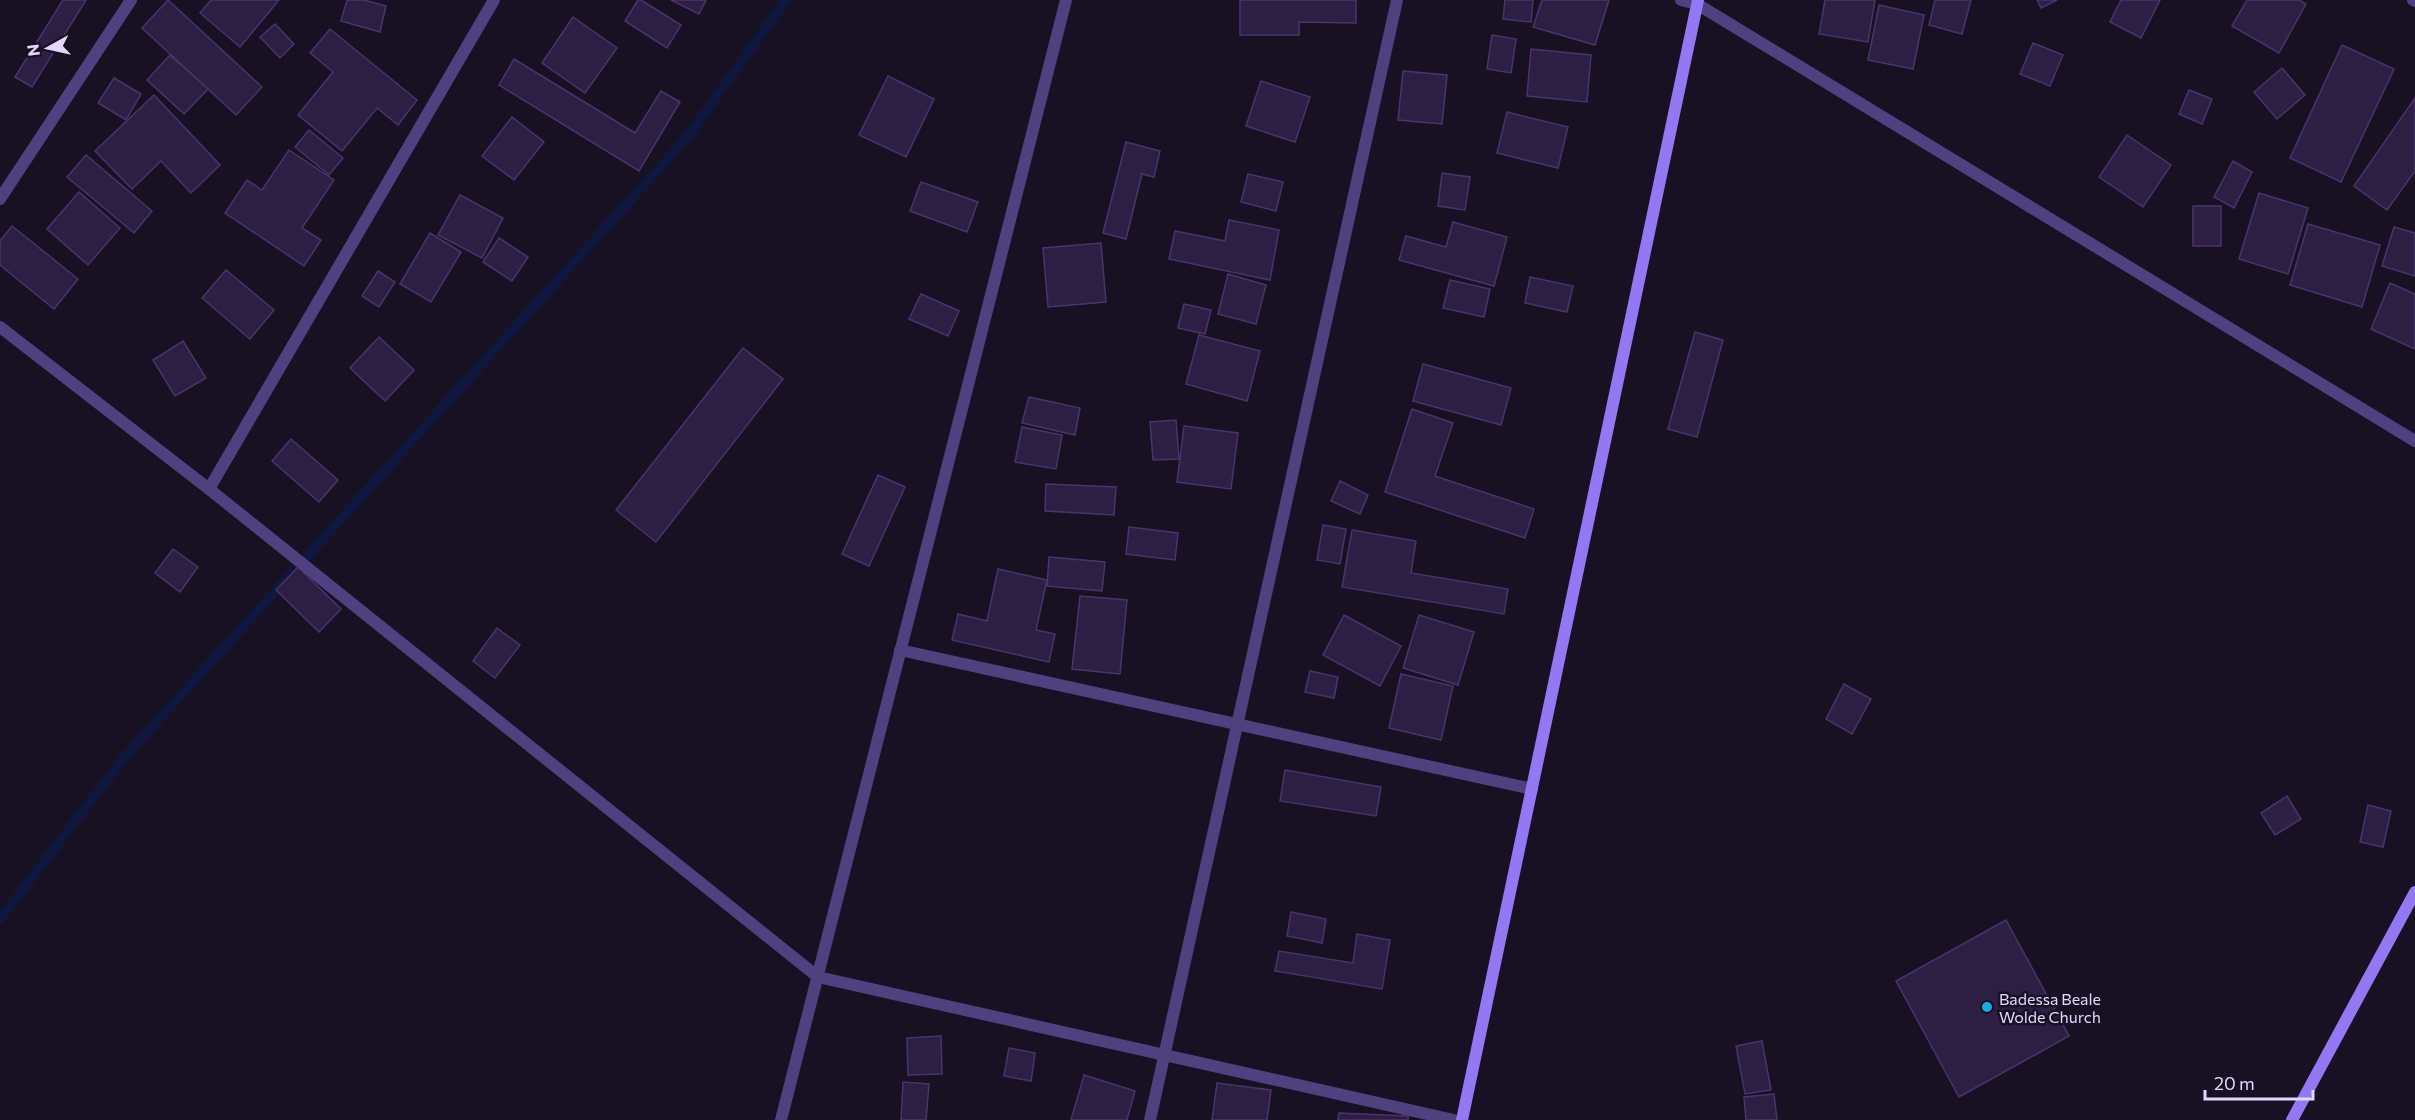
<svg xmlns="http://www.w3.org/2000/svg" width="2415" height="1120" font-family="Commissioner,sans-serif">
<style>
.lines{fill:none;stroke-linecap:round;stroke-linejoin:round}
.stream{stroke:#0f173f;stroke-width:10}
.building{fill:#2d1f43;stroke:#4a336d;stroke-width:1.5}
.street{stroke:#4f407f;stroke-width:12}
.secondary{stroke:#9377f3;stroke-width:12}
.poi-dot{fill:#15aaea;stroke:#181124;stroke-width:2}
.labels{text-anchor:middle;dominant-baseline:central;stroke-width:5;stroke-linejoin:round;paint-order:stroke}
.poi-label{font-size:16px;fill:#e3d7fb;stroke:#181124;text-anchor:start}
</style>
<rect width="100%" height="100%" fill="#181124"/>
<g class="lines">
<!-- stream -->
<path class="stream" d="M0,919L123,759L685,140L786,0"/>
</g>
<!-- building -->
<g class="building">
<path d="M63,0H86L32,87L15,77Z"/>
<path d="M168,0L262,87L236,115L142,28Z"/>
<path d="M211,0H279L240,47L200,13Z"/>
<path d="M347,0H364L386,6L380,32L341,21Z"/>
<path d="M638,0H641L681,25L667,48L625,21Z"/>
<path d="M671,0H706L699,14Z"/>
<path d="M1240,0H1356V23L1299,22V35H1240Z"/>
<path d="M1505,0H1533L1531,22L1503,19Z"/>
<path d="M1542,0H1609L1595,45L1533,27Z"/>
<path d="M1825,0H1875L1868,42L1819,34Z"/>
<path d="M1935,0H1971L1962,34L1929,25Z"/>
<path d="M2037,0H2057L2041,8Z"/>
<path d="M2121,0H2160L2141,38L2110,22Z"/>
<path d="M2247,0H2299L2306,4L2279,53L2232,26Z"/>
<path d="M1879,5L1924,15L1913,69L1868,60Z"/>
<path d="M573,17L617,48L585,93L542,63Z"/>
<path d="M275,24L294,44L280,58L260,37Z"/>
<path d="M330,29L417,100L398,125L377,108L342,151L298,115L333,72L310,53Z"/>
<path d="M1492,35L1516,39L1511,73L1487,69Z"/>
<path d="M2033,43L2063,55L2050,86L2020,74Z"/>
<path d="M2342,45L2394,69L2341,182L2290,158Z"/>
<path d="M1531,49L1591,55L1587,102L1527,96Z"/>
<path d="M170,55L208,89L184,114L147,80Z"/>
<path d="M514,59L635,133L661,91L680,102L639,171L499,85Z"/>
<path d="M2282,68L2305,95L2277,119L2254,92Z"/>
<path d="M1403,71L1447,75L1442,124L1398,120Z"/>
<path d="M888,76L934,99L906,157L859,135Z"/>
<path d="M114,78L141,94L126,120L98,103Z"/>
<path d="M1261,81L1310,97L1295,142L1246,126Z"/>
<path d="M2189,90L2212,99L2202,124L2179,114Z"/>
<path d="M154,95L220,165L191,193L161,161L132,189L95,151Z"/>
<path d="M2415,98V171L2387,210L2354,186Z"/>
<path d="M1507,112L1568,127L1558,168L1497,153Z"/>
<path d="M512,117L544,142L514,180L482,156Z"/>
<path d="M309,130L343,158L329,175L295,147Z"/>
<path d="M2127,135L2171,165L2143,207L2099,177Z"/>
<path d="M1126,142L1160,151L1154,177L1142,174L1126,239L1103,233Z"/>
<path d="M289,150L334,180L302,228L321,240L304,266L225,213L247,180L262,190Z"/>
<path d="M86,155L152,211L134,233L67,177Z"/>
<path d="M2233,161L2252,172L2234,208L2214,197Z"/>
<path d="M1442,173L1470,177L1465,210L1438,206Z"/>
<path d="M1248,174L1283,182L1276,211L1241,202Z"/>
<path d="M921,182L978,202L967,232L910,211Z"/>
<path d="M79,192L120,228L88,265L47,229Z"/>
<path d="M2259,193L2308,208L2288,274L2239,259Z"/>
<path d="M460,195L503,218L482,258L438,235Z"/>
<rect x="2193" y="206" width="28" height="40"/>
<path d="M1229,220L1279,230L1270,280L1169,259L1175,231L1225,241Z"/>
<path d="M1453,222L1507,237L1494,286L1399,260L1406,236L1446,247Z"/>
<path d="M2308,224L2380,245L2362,307L2290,285Z"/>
<path d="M12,226L78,279L54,309L0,265V241Z"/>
<path d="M2394,227L2415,233V276L2382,266Z"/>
<path d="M430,233L461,252L431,302L400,284Z"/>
<path d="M499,238L528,257L512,281L483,262Z"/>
<path d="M1101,243L1106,302L1048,307L1043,248Z"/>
<path d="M226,270L274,310L250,339L202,298Z"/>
<path d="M378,271L395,282L379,307L362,296Z"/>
<path d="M1228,274L1266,285L1256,324L1218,314Z"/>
<path d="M1530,277L1573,286L1567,312L1525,303Z"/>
<path d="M1450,280L1490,289L1484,317L1443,308Z"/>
<path d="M2390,283L2415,294V349L2371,329Z"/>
<path d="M921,294L959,311L948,336L909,319Z"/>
<path d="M1184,304L1211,310L1205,334L1178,328Z"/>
<path d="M1695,332L1723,340L1697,437L1668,429Z"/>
<path d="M1199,335L1260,351L1247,401L1186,384Z"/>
<path d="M379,337L414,370L385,401L350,368Z"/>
<path d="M183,341L206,378L175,396L153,360Z"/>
<path d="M743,348L783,379L656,542L616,510Z"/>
<path d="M1423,364L1511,388L1501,425L1413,401Z"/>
<path d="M1029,397L1080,408L1075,435L1022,423Z"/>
<path d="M1412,409L1453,423L1435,476L1534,509L1525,538L1385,492Z"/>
<path d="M1176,420L1179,459L1153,460L1150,422Z"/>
<path d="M1184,426L1238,433L1231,489L1177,482Z"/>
<path d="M1022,427L1062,435L1056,469L1015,462Z"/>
<path d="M291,439L338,480L319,502L272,461Z"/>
<path d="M878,475L905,487L869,566L842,554Z"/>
<path d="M1340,481L1368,495L1360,514L1331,501Z"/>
<path d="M1046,484L1116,487L1114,515L1045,511Z"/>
<path d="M1323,525L1346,529L1340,564L1317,560Z"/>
<path d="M1129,527L1178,533L1175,560L1126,554Z"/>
<path d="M1352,530L1416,541L1411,573L1508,589L1504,614L1342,587Z"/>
<path d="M173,549L198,567L180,592L155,573Z"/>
<path d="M1049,557L1105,562L1102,591L1047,586Z"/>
<path d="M298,567L341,609L319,632L276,590Z"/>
<path d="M998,569L1047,580L1036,630L1055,634L1049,662L952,640L958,614L987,621Z"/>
<path d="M1080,596L1127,600L1120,674L1072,669Z"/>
<path d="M1344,615L1401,646L1380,686L1323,655Z"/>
<path d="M1419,615L1474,632L1458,685L1403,668Z"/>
<path d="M497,628L520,645L495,678L473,661Z"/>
<path d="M1310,671L1338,677L1334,698L1305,692Z"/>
<path d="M1401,674L1453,686L1441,740L1389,728Z"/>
<path d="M1844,684L1871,699L1852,734L1826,719Z"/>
<path d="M1285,770L1381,787L1376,816L1280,801Z"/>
<path d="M2287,796L2301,819L2275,835L2261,813Z"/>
<path d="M2368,805L2391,811L2383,847L2360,842Z"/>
<path d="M1291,912L1326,919L1322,943L1287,936Z"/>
<path d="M2006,920L2069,1036L1959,1097L1896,981Z"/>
<path d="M1357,934L1390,940L1382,989L1275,971L1279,951L1353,963Z"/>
<path d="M941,1036L942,1074L908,1075L907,1038Z"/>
<path d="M1762,1041L1771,1090L1745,1094L1736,1046Z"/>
<path d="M1009,1048L1035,1053L1031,1081L1004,1076Z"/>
<path d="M1084,1075L1135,1091L1127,1120H1071Z"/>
<path d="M903,1082L929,1084L926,1120H901Z"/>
<path d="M1217,1083L1271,1090L1267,1120H1212Z"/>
<path d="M1774,1094L1777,1120H1746L1744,1097Z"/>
<path d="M1339,1113L1408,1116V1120H1338Z"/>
</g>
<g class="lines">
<!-- street -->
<g class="street">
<path d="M1681,0L1697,4L2415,441"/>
<path d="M2413,0L2415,1"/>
<path d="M0,199L131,0"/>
<path d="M0,327L209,489L818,977L1454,1120"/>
<path d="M209,489L494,0"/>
<path d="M900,650L1532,789"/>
<path d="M781,1120L1066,0"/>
<path d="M1150,1120L1397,0"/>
</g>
<!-- secondary -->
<g class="secondary">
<path d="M1462,1120L1698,0"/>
<path d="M2292,1120L2415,892"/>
</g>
</g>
<!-- markers -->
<circle class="poi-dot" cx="1987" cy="1007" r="6"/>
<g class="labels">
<!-- poi labels -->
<g class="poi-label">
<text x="1999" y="998">Badessa Beale<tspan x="1999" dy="18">Wolde Church</tspan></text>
</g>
</g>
<!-- north arrow -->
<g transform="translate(48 48) rotate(262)" stroke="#181124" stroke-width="4.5" paint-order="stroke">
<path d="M0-4.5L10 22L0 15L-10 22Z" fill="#e3d7fb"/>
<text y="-9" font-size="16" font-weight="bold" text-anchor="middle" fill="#e3d7fb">N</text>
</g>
<!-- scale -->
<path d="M2205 1090v9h108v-9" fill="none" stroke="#e3d7fb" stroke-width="3"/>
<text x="2214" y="1090" font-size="18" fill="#e3d7fb" stroke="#181124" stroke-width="4.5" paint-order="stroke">20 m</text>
</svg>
